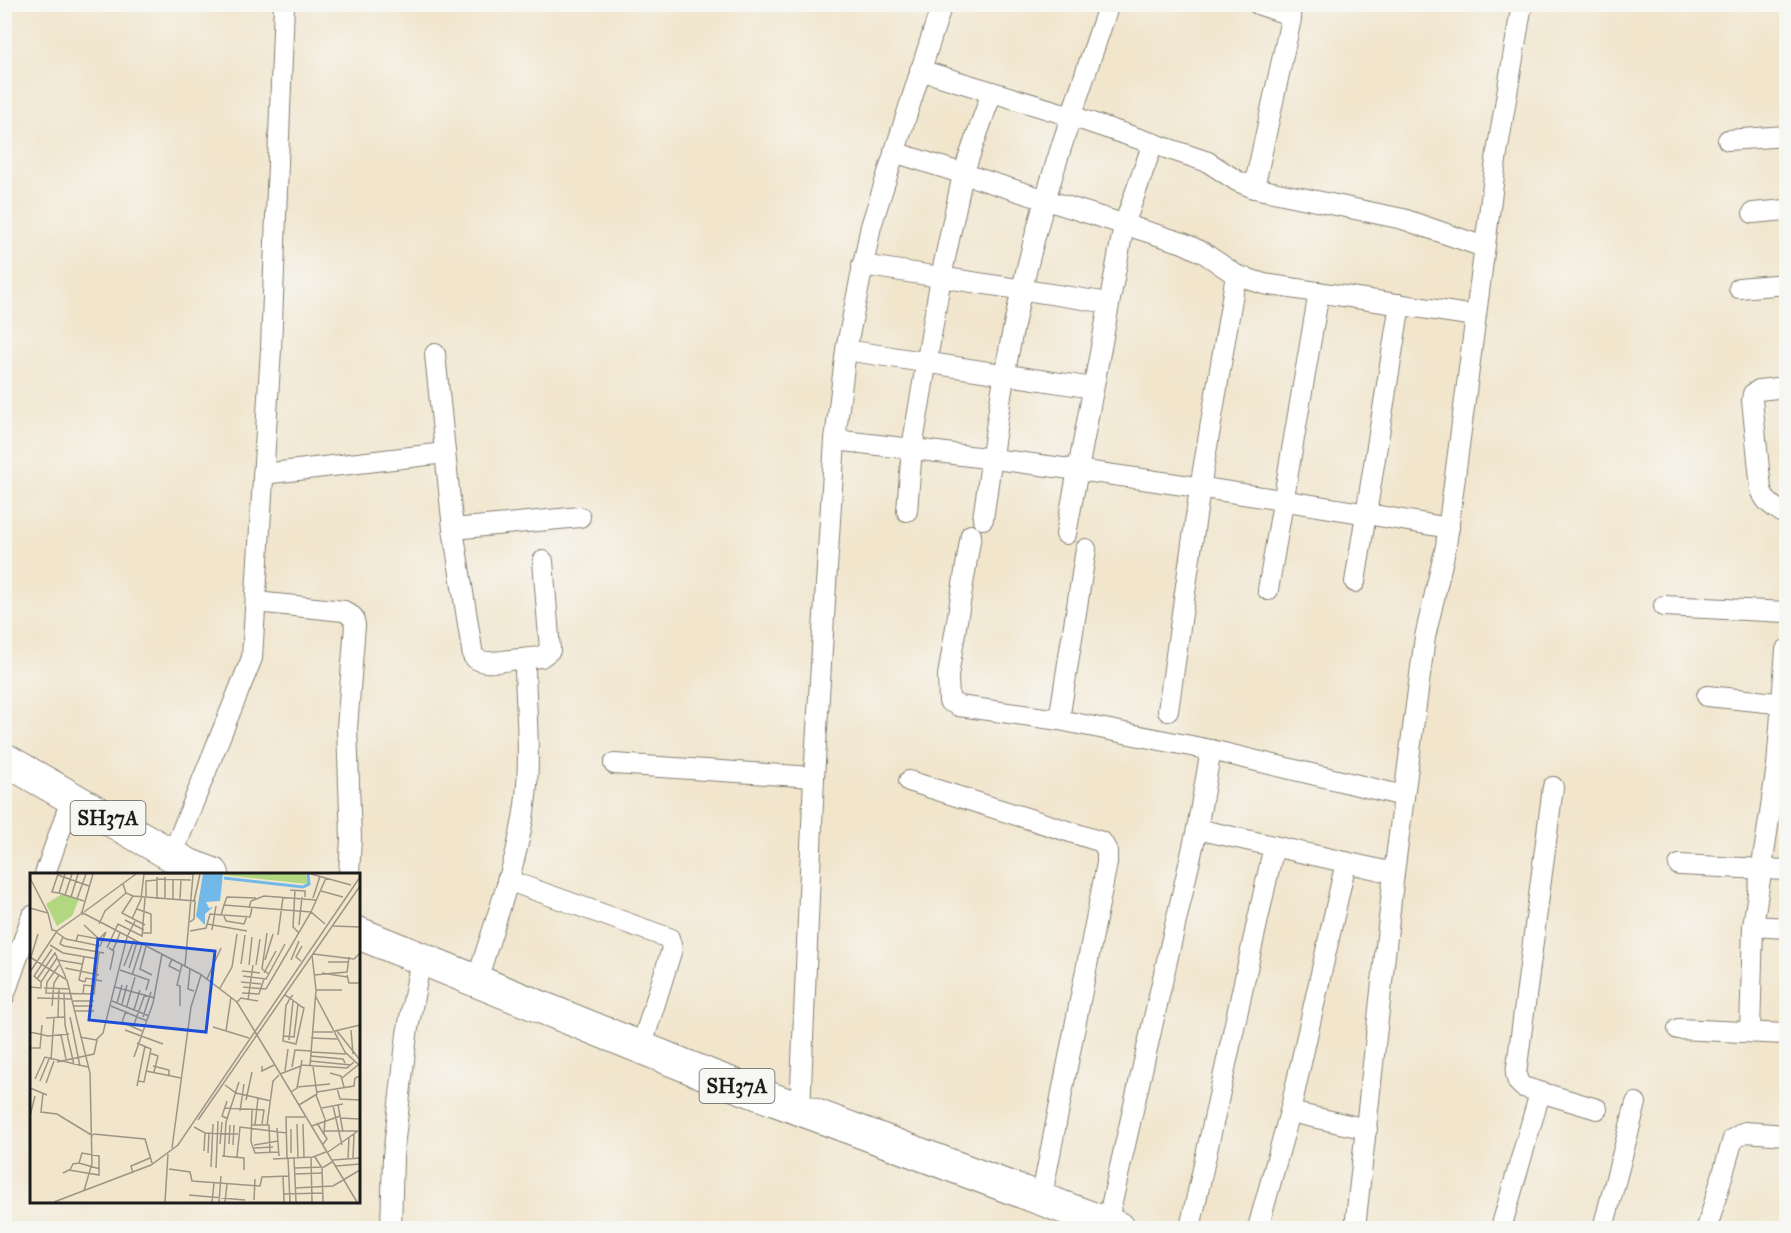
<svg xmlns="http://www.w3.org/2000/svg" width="1791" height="1233" font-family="'IM FELL Great Primer',serif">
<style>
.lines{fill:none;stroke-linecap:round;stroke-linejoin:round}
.street-casing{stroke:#868074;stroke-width:22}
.primary-casing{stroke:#868074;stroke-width:34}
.street{stroke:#fff;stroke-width:20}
.primary{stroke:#fff;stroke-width:32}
.labels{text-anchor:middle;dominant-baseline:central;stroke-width:6;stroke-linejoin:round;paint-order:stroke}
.shield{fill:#f6f6f2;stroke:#5d5d5c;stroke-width:1.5}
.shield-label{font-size:20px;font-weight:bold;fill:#1c1c1c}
.inset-river{fill:none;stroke:#72b9ea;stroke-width:3}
.inset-road{fill:none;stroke:#9c9586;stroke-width:1.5}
.view{fill:#1d4ed8;fill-opacity:0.15;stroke:#1d4ed8;stroke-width:3}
.inset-edge{fill:none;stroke:#1c1c1c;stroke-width:3}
</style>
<rect width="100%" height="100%" fill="#f6f6f2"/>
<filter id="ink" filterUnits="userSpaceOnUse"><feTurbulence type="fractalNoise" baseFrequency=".0167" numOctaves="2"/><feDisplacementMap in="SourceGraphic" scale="12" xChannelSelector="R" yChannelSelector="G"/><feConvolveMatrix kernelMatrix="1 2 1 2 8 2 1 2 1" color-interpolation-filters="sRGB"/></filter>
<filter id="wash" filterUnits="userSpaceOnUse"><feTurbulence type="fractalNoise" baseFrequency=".008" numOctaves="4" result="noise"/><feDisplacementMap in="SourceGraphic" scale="24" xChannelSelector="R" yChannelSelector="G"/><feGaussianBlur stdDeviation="1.35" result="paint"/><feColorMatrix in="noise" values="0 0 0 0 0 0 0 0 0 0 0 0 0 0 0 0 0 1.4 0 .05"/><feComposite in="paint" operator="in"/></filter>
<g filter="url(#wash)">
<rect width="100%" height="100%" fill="#f1e5cc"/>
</g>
<g filter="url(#ink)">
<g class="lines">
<!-- street casing -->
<g class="street-casing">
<g id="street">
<path d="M920,70L1071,116L1208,162L1237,181L1254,188L1403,219L1484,247"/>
<path d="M1728,140L1786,136"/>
<path d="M894,152L1183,243L1204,253L1236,275L1264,284L1475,316"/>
<path d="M1254,188L1291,19L1284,13L1258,4"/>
<path d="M1753,213L1786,210"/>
<path d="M862,265L1109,303"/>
<path d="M1739,288L1786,284"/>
<path d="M846,350L1093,388"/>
<path d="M435,354L453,529L473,656C483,668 507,659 521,659L525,668C526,713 531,760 525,805C518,862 493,926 477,981"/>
<path d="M1786,387L1759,390L1753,394L1752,400L1761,489C1765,504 1775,507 1786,515"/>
<path d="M835,440C1041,463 1245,492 1449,528"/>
<path d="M263,474L445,453"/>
<path d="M907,511L912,448L941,277L963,174L992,92"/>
<path d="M983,519C994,442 1004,364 1022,289C1044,192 1077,98 1109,4"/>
<path d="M453,529L580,517"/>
<path d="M1066,534L1124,225L1153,143"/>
<path d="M971,535L948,676L949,701L959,706L1059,720L1211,750L1404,796"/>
<path d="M1355,582L1400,304"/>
<path d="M1268,590L1319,292"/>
<path d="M256,602L344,611L353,617L355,625L347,728L351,839L349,874"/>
<path d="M1664,606L1786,612"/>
<path d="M521,659L541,657L550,650L543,561"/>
<path d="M1707,696L1786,704"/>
<path d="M1168,711L1200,488L1236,275"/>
<path d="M1059,720L1086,549"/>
<path d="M614,764L814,777"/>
<path d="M909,781L1102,842L1107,851V863L1041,1200"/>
<path d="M1553,787L1516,1074L1518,1082L1523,1087L1597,1109"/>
<path d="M1197,829L1394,873"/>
<path d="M172,855L252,658L271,349L284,4"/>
<path d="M1679,865L1786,870"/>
<path d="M45,874L72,797"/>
<path d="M507,880L669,938L672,949L641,1048"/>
<path d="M1753,926L1786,928"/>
<path d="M4,996L32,916"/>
<path d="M1678,1029L1786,1034"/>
<path d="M1750,1032L1753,926L1777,766L1786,650"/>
<path d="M800,1110L814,777L835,440L846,350L871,226L942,4"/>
<path d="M1290,1112L1367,1129"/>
<path d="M1107,1224L1197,829L1211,750"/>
<path d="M391,1228L393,1156L407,1034L421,959"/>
<path d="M1190,1228L1274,846"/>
<path d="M1258,1228L1290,1112L1346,862"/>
<path d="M1355,1228L1394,873L1425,637L1446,546L1497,153L1522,4"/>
<path d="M1501,1228L1540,1093"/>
<path d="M1603,1228L1636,1103"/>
<path d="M1707,1228L1733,1139L1745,1132L1786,1135"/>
</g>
</g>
<!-- primary casing -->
<g class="primary-casing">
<g id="primary">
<path d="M4,759L189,865L213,874"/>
<path d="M358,933L716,1078L1119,1228"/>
</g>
</g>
<!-- street -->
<use href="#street" class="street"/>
<!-- primary -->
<use href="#primary" class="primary"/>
</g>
</g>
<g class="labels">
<!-- shield labels -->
<g class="shield">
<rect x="70.5" y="801" width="75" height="34" rx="4.5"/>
<rect x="699.5" y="1069" width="75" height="34" rx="4.5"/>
</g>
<g class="shield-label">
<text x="108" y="818">SH37A</text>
<text x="737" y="1086">SH37A</text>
</g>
</g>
<!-- overview -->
<g transform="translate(30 873)">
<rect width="330" height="330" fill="#f1e5cc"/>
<path d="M193,1H276L278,11L194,2ZM32,21L49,26L42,43L27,53L16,31Z" fill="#b2d781"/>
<path d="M173,1H193L190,28L176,29L179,35L183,34L175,41V52L166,43Z" fill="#72b9ea"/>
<path class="inset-river" d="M194,5L273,14L279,11L278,1"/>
<path class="inset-road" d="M28,1L22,19L29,20M35,1L29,20L54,28M114,1H165M281,1L321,12M28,2L59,13M127,4V26M135,4V26M0,5L18,40M127,6L161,7M143,7V26M93,11L96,20L103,23L165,28L164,46L160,49M260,17L275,18V24M265,17L263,54L269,60M291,18L313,24M35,22L42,1M103,23L92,40L115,52M41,24L48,1M116,25V8L127,7M283,25L290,3M47,26L56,1M150,26L151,7M164,28L170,1M194,32L197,24L226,25M0,35L18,40L22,57L27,58M219,35L221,28L234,23L286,27M107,36L121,41V60H113M52,39L63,1M54,39L106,1M53,42L51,39L170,101L207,129L224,157M191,42L194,32L281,39L295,51M194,43L196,48L214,51L217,43M102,46L111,26L114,1M95,47L114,57M69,51L75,38L96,20M177,51L217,58M54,52L68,65M269,52L272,24M303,53L330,54M182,57L186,33M160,58L176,55L180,41L220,44L222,35M26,59L36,66L46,68L70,73L76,59L69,66L48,62L46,68M237,60L232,96L239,101M248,62L253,24M33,64L30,71L34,73L74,80M112,64L115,25M20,72L33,80L68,86M116,73L110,96L122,102M77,75L88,51L112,63M79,75L84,78L80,97M83,77L90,60M283,81L324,86L330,80M0,84L37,107L60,200L62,290L54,318M1,84L8,61M54,84L49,107L55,109M142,86L139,93L149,98M28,87L52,91M235,87L243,61M261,87L269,68M271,88L266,84L272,73M298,89H319M211,91L215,62M29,92L17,109L16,120L64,121L69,79M219,92L222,64M226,92L230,66M94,93L104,67M155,93L163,2M35,95L69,102M99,95L107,69M160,96L158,116L164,118M90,97L119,107L116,117M212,98L230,100M0,99L27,58L51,41M234,100L246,78M292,100L317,104M102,102L112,71M284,102L317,99L319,84M317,102L319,110H330M213,103L236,106L255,71M7,106L25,80L36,105M177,106L191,75M11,109L27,85M55,109L56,105L72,108M211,109L231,111M0,114L11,115V109L4,103L22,76M85,114L125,125M213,114L236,116L281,39L296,5M14,115L40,116M190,115L202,94L207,61M286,117H312M212,120L229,121L234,106M34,121L35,152L44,192M53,121L54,112L63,113M255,122L260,125L272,134L274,135L266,171L253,168L256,132L257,131L260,125L263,122M286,124L315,179L330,193M7,125L42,126M218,127L223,92M43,128H64M82,128L119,143M87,130L92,112M206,130L211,125L228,128M92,131L97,112M22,133L24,110L29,102M44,133H63M81,133L117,148M97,133L105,104M150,133V113L147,112L152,91M104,137L110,117M45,138H64M96,138L92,149L112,158M28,144L29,115M40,144L50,193M113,144L121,119M16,145L34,144M103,154L115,121M183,154L219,165M330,155V177M95,157L133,171M224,157L327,329M321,157L323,181M196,158L201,124M305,158L330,152M307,158L330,187M0,159L18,163L39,161M282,159H303M31,162L36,186M253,163L264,164L268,131M50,164L66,167L73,160L97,64L105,48M281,165L307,166M259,167L263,128M107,170L121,176L114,209L108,208M0,175H10L12,152M281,179L316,181M120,180L128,183L124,199M280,183L313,186L315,190M104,184L123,130L132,81M21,187L24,145M280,188L321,192M27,189L64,181L67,167M271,192L317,195L324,189M123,193L139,197V203M232,193V198L244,192M280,193L286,117L282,82M262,194L265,177L281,178M116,198L151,205M255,198L258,176M300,200L311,203L314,214M250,201L271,193M312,205L328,192M5,206L15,184L58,194M10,208L19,186M16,210L24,188M195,212L206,220L241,228M107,213L115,173M267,214L300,211M0,215L17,222M307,215L310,226L330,227M261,219L267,215L272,187M287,219L324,213L325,205L330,203M13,220L11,239L27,241L63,263M286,222L295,246L294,261M216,227L222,199M197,228L192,243L198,246M269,232L287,221L283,194M308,232L313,259M303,233L312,272M195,235L234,237L232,251M292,235L313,231M222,237L221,269L225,280L248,279M210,238L214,211M0,243L5,223M310,245L330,246M168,247L330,13M287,250L297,266L293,271M267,251L268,285M273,251L274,285M221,252H239L240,280M225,252L228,225M237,252L243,208L249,202M282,253L310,243M164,254L175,260L208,261M247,255L249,283M261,256V280M294,258H328M63,261L115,266L122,290M190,271L192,249M199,271L200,252M203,272L204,252M224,272L248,268M142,275L161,134L171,102M224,275L243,274M174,278L175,260M298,279L328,258M178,280L179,260M192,283L214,285V297M194,283L196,249L209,209M207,284L210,254L257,260M281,284L282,329M285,284L292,295L293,329M257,285L256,244H275M258,285L260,329M264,285L266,329M318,285L319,264M323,285L324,261M243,286L283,284L296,279M303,287L330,285M306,293L330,291M181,294L183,251M186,295L188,248M265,295L294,294L302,289M139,296L160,299L162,308L230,313L232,304L259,303M40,297L43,291L49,290L70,296M33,300L39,297L69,302V283L52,280L49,290M103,300L101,293L120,285M265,301L293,300M253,303L254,329M265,315L303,313L330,297M254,321L293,320M159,322L215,327M224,327L225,306M24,329L121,292L148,272L330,4M135,329L138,281M182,329L184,310M189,329L191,303M195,329L197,311"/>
<path class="view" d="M68,66L185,78L176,159L59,147Z"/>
<rect width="330" height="330" class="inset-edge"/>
</g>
<!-- margin -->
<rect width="1791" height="1233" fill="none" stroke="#f6f6f2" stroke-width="24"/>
</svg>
